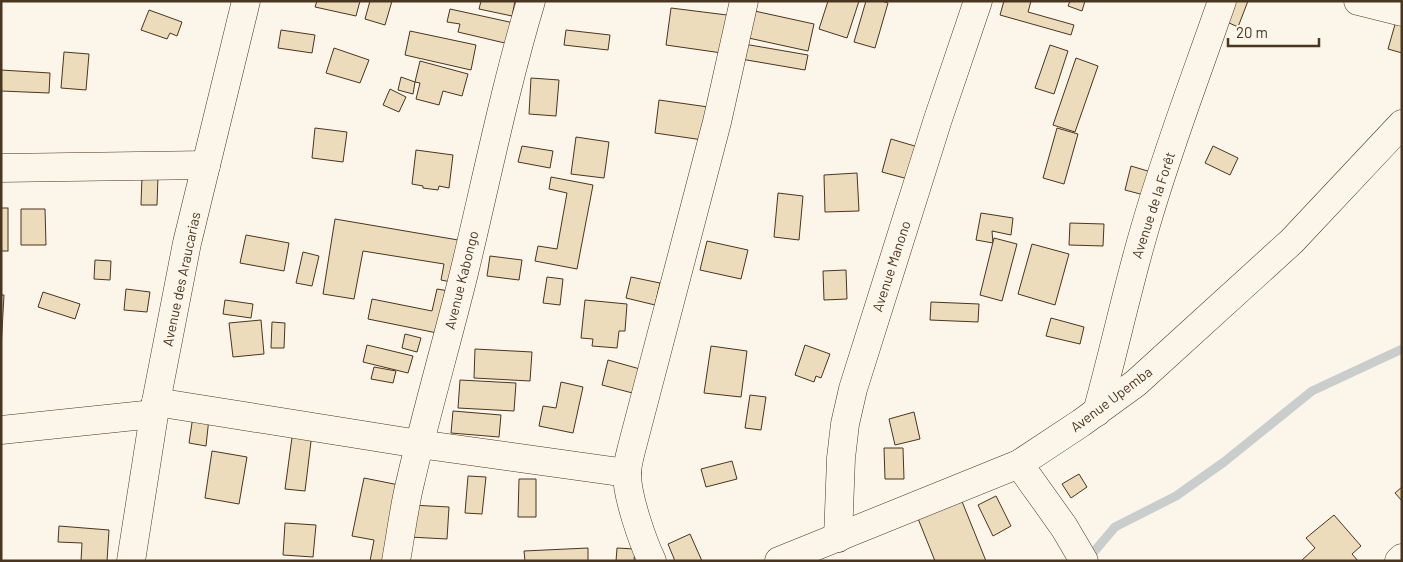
<svg xmlns="http://www.w3.org/2000/svg" width="1403" height="562" font-family="Barlow,sans-serif">
<style>
.lines{fill:none;stroke-linecap:round;stroke-linejoin:round}
.stream{stroke:#c9cecd;stroke-width:9}
.building{fill:#ecdcbc;stroke:#4a3520}
.minor-casing{stroke:#4a3520;stroke-width:29}
.minor{stroke:#fbf6e9;stroke-width:28}
.labels{text-anchor:middle;dominant-baseline:central;stroke-width:4;stroke-linejoin:round;paint-order:stroke}
.street-label{font-size:14px;fill:#4a3520;stroke:#fbf6e9}
</style>
<rect width="100%" height="100%" fill="#fbf6e9"/>
<g class="lines">
<!-- stream -->
<path class="stream" d="M1087,560L1115,527L1176,496L1224,462L1312,391L1402,349"/>
</g>
<!-- building -->
<g class="building">
<path d="M317,1H360L356,16L315,7Z"/>
<path d="M370,1H392L385,25L365,19Z"/>
<path d="M481,1H515L512,16L479,9Z"/>
<path d="M828,1H859L847,38L819,29Z"/>
<path d="M866,1H882L888,3L875,48L854,42Z"/>
<path d="M1004,1H1031L1028,12L1074,25L1071,35L1000,15Z"/>
<path d="M1070,1H1085L1082,11L1068,6Z"/>
<path d="M1235,1H1248L1238,27L1227,22Z"/>
<path d="M671,8L727,15L722,53L666,45Z"/>
<path d="M450,9L514,23L509,44L458,32L460,24L447,22Z"/>
<path d="M149,10L182,22L177,36L170,33L167,39L141,30Z"/>
<path d="M750,10L814,24L808,51L744,37Z"/>
<path d="M1396,21L1402,22V53L1388,49Z"/>
<path d="M281,30L315,35L312,53L278,48Z"/>
<path d="M566,30L610,35L608,50L564,45Z"/>
<path d="M410,31L476,45L471,70L405,55Z"/>
<path d="M744,44L808,55L805,70L741,59Z"/>
<path d="M1050,45L1068,51L1054,94L1035,88Z"/>
<path d="M334,48L369,60L360,83L326,73Z"/>
<path d="M64,52L89,54L86,90L61,88Z"/>
<path d="M1076,58L1098,66L1075,132L1053,125Z"/>
<path d="M420,61L468,74L462,96L443,91L439,105L416,99L420,83L415,82Z"/>
<path d="M1,70L50,73L49,93L1,91Z"/>
<path d="M401,77L415,82L413,94L398,90Z"/>
<path d="M531,78L559,80L556,116L529,114Z"/>
<path d="M390,89L406,97L399,112L383,105Z"/>
<path d="M659,100L708,107L703,140L655,133Z"/>
<path d="M315,128L347,132L343,162L312,158Z"/>
<path d="M1057,128L1078,134L1064,184L1043,178Z"/>
<path d="M576,137L609,142L604,178L571,174Z"/>
<path d="M891,139L918,147L908,179L882,172Z"/>
<path d="M522,146L553,151L550,168L518,162Z"/>
<path d="M1213,146L1238,158L1230,175L1205,163Z"/>
<path d="M416,150L453,155L449,188L439,186L438,190L423,188V186L412,184Z"/>
<path d="M1131,166L1151,172L1144,195L1125,190Z"/>
<path d="M857,173L859,211L825,212L824,175Z"/>
<path d="M142,176H158L157,205H141Z"/>
<path d="M551,177L593,185L577,269L535,261L538,246L557,249L567,193L549,189Z"/>
<path d="M778,193L803,196L799,240L774,237Z"/>
<rect x="1" y="208" width="7" height="43"/>
<path d="M21,209H45L46,245H21Z"/>
<path d="M981,213L1013,218L1011,235L992,231L993,243L976,240Z"/>
<path d="M335,219L464,241L456,283L441,280L444,264L363,251L354,299L323,294Z"/>
<path d="M1070,223L1104,224L1103,246L1069,245Z"/>
<path d="M246,235L289,243L284,271L240,263Z"/>
<path d="M994,238L1017,244L1002,301L980,295Z"/>
<path d="M707,241L748,250L741,279L700,270Z"/>
<path d="M1032,244L1069,254L1055,305L1018,294Z"/>
<path d="M303,252L319,256L312,286L296,283Z"/>
<path d="M490,256L522,260L519,280L487,276Z"/>
<path d="M95,260L111,261L110,280L94,279Z"/>
<path d="M846,270L847,299L824,300L823,271Z"/>
<path d="M547,277L563,279L560,305L543,303Z"/>
<path d="M631,277L660,283L655,305L626,298Z"/>
<path d="M126,289L150,292L147,312L124,310Z"/>
<path d="M437,289L455,292L447,335L368,319L372,299L432,311Z"/>
<path d="M43,292L80,304L75,319L38,307Z"/>
<path d="M1,295H4L1,349Z"/>
<path d="M225,300L253,304L251,318L223,314Z"/>
<path d="M585,300L627,304L625,331H619L617,348L592,346L593,339L581,338Z"/>
<path d="M931,302L979,304L978,322L930,320Z"/>
<path d="M1051,318L1084,327L1080,344L1046,336Z"/>
<path d="M261,320L264,354L233,357L229,323Z"/>
<path d="M272,322L285,323L284,348H271Z"/>
<path d="M405,334L421,338L417,352L402,348Z"/>
<path d="M367,345L413,356L408,373L363,362Z"/>
<path d="M805,345L830,354L821,378L816,376L814,382L795,375Z"/>
<path d="M711,346L747,351L741,397L704,393Z"/>
<path d="M475,349L532,352L530,381L474,378Z"/>
<path d="M608,360L647,371L640,395L602,385Z"/>
<path d="M374,367L396,371L393,383L371,379Z"/>
<path d="M460,380L516,383L514,411L458,408Z"/>
<path d="M561,382L583,387L573,433L539,426L543,406L556,408Z"/>
<path d="M750,395L766,397L761,430L745,428Z"/>
<path d="M453,411L501,415L499,437L451,433Z"/>
<path d="M914,412L920,439L895,445L889,419Z"/>
<path d="M193,416L209,418L206,446L189,443Z"/>
<path d="M293,430L312,433L305,491L285,489Z"/>
<path d="M884,448H903L904,479H885Z"/>
<path d="M212,451L247,457L239,504L205,498Z"/>
<path d="M732,461L737,479L706,487L701,469Z"/>
<path d="M1079,474L1087,487L1071,498L1062,484Z"/>
<path d="M468,476L486,477L482,514L465,513Z"/>
<path d="M364,478L404,486L388,561H370L374,540L352,536Z"/>
<path d="M519,479H536V517H518Z"/>
<path d="M1402,487V501L1395,493Z"/>
<path d="M996,496L1011,526L993,536L978,505Z"/>
<path d="M961,499L986,561H935L917,516Z"/>
<path d="M411,505L449,507L447,539L409,537Z"/>
<path d="M1334,515L1361,546L1352,554L1358,561H1301L1315,548L1306,538Z"/>
<path d="M285,523L316,525L313,557L283,555Z"/>
<path d="M59,526L109,530L107,561H81L82,543L58,542Z"/>
<path d="M690,534L702,561H675L668,544Z"/>
<path d="M588,548V561H525L524,551Z"/>
<path d="M617,548L635,549L634,561H616Z"/>
</g>
<g class="lines">
<!-- minor casing -->
<g class="minor-casing">
<g id="minor">
<path d="M1358,1L1402,12"/>
<path d="M1,168L206,165"/>
<path d="M156,402L419,444L627,473"/>
<path d="M1097,412C1114,351 1127,289 1145,228C1167,151 1196,76 1222,1"/>
<path d="M1,430L154,414"/>
<path d="M1019,464L1064,527L1084,561"/>
<path d="M838,538L841,458L845,424L853,389L938,119L978,1"/>
<path d="M131,561L156,402L187,243L246,1"/>
<path d="M396,561C401,534 404,506 411,479C427,410 447,342 464,273C486,182 504,91 531,1"/>
<path d="M652,561C642,540 627,496 627,474C627,465 630,455 632,447L717,122L744,1"/>
<path d="M779,561L1019,464L1081,423L1136,383L1292,241L1402,124"/>
<path d="M1399,561L1402,558"/>
</g>
</g>
<!-- minor -->
<use href="#minor" class="minor"/>
</g>
<g class="labels">
<!-- street labels -->
<g class="street-label">
<text transform="translate(1153 205) rotate(-72)">Avenue de la Forêt</text>
<text transform="translate(891 266) rotate(-72)">Avenue Manono</text>
<text transform="translate(181 279) rotate(-78)">Avenue des Araucarias</text>
<text transform="translate(461 280) rotate(-76)">Avenue Kabongo</text>
<text transform="translate(1111 399) rotate(-37)">Avenue Upemba</text>
</g>
</g>
<!-- border -->
<rect width="1403" height="562" fill="none" stroke="#4a3520" stroke-width="5"/>
<!-- scale -->
<path d="M1228 38v8h91v-8" fill="none" stroke="#4a3520" stroke-width="2.5"/>
<text x="1236" y="38" font-size="15" fill="#4a3520" stroke="#fbf6e9" stroke-width="4" paint-order="stroke">20 m</text>
</svg>
